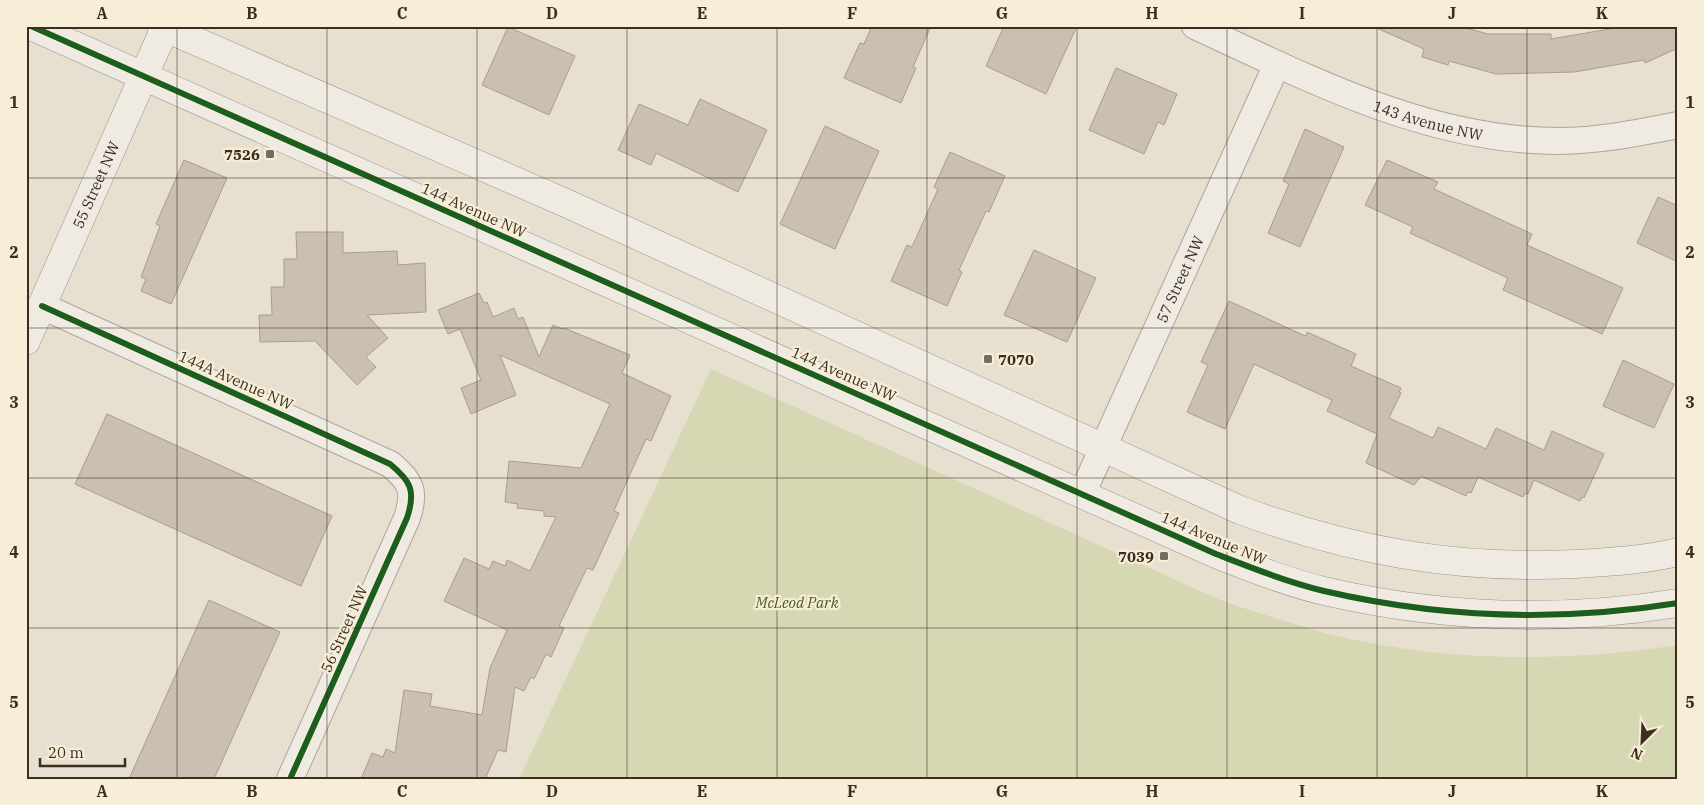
<svg xmlns="http://www.w3.org/2000/svg" width="1704" height="805" font-family="'IBM Plex Serif',serif">
<style>
.green{fill:#d6d7b3}
.building{fill:#cbbfb2;stroke:#a89c90}
.lines{fill:none;stroke-linecap:round;stroke-linejoin:round}
.street-casing{stroke:#ada599;stroke-width:28}
.secondary-casing{stroke:#9c958a;stroke-width:29}
.street{stroke:#efebe3;stroke-width:26}
.secondary{stroke:#efebe3;stroke-width:28}
.cycleway-casing{stroke:#f7eed8;stroke-width:9}
.cycleway{stroke:#1b5e20;stroke-width:6}
.grid{fill:none;stroke:#3d2e20;stroke-width:1;stroke-opacity:0.55}
.poi-dot{fill:#786c5e;stroke:#f7eed8;stroke-width:2}
.labels{text-anchor:middle;dominant-baseline:central;stroke-width:4.5;stroke-linejoin:round;paint-order:stroke}
.street-label{font-size:15px;fill:#3d2e20;stroke:#f7eed8}
.poi-label{font-size:15px;font-weight:bold;fill:#3d2e20;stroke:#f7eed8;text-anchor:end}
.park-label{font-size:15px;font-style:italic;fill:#4d5a26;stroke:#f7eed8}
.neatline{fill:none;stroke:#3d2e20;stroke-width:2}
.grid-label{font-size:16px;text-anchor:middle;font-weight:bold;fill:#3d2e20}
</style>
<rect width="100%" height="100%" fill="#e7e0d1"/>
<!-- green -->
<path class="green" d="M711,369L1220,600C1256,612 1292,624 1328,634C1442,662 1562,663 1678,645V779H519Z"/>
<!-- building -->
<g class="building">
<path d="M872,26H931L913,67L916,68L901,103L844,78L860,43L864,44Z"/>
<path d="M1004,26H1077L1046,94L986,66Z"/>
<path d="M1372,26H1459L1488,34H1551V39L1627,26H1678V48L1645,63L1644,60L1574,72L1496,74L1449,61L1448,65L1422,57L1424,49Z"/>
<path d="M508,27L575,56L549,115L482,85Z"/>
<path d="M1116,68L1177,94L1164,125L1158,122L1144,154L1089,130Z"/>
<path d="M700,99L767,130L738,192L656,153L651,165L618,150L639,104L688,125Z"/>
<path d="M825,126L879,151L835,249L780,224Z"/>
<path d="M1305,129L1344,147L1300,247L1268,233L1289,184L1283,181Z"/>
<path d="M950,152L1005,176L989,212L986,211L959,270L962,272L947,306L891,281L907,245L912,247L938,189L934,187Z"/>
<path d="M184,160L227,178L171,304L141,291L146,279L141,277L160,226L156,224Z"/>
<path d="M1387,160L1438,182L1434,189L1532,234L1527,245L1623,288L1602,334L1503,290L1508,278L1410,233L1413,227L1365,205Z"/>
<path d="M1658,197L1678,206V262L1637,243Z"/>
<path d="M296,232H343V253L397,251L398,265L425,263L426,312L367,315L388,338L366,357L376,367L357,385L315,341L260,342L259,315H272L271,287H284V259H297Z"/>
<path d="M1034,250L1096,278L1067,342L1004,315Z"/>
<path d="M479,293L484,303L487,302L493,317L514,308L518,319L523,317L539,357L553,325L563,329L564,328L630,355L622,373L671,396L651,441L646,439L619,499L614,511L619,513L593,570L587,568L559,626L564,628L551,657L546,654L534,679L531,677L524,691L515,687L506,752L498,750L485,779H361L372,753L383,757L386,749L395,753L404,690L432,694L430,706L482,715L490,668L507,630L444,601L464,558L489,569L493,561L505,566L507,560L530,571L556,517L544,516V511L517,508L518,504L505,502L509,461L581,468L610,404L500,355L516,395L471,414L461,388L481,380L460,329L448,334L438,310Z"/>
<path d="M1229,301L1303,335L1306,336L1307,332L1356,354L1351,366L1401,388L1399,392L1401,393L1389,418L1433,438L1438,427L1486,449L1496,428L1544,450L1552,431L1604,454L1584,498L1582,497L1580,501L1534,480L1528,494L1525,493L1523,497L1478,477L1471,493L1468,492L1466,496L1421,476L1414,485L1366,463L1377,434L1327,411L1332,400L1254,364L1225,429L1187,412L1208,365L1201,362Z"/>
<path d="M1623,360L1674,384L1654,428L1603,406Z"/>
<path d="M107,414L332,516L301,586L75,484Z"/>
<path d="M209,600L280,632L214,779H129Z"/>
</g>
<g class="lines">
<!-- street casing -->
<g class="street-casing">
<g id="street">
<path id="s1" d="M1195,26C1310,79 1428,141 1558,141C1598,141 1638,133 1678,125"/>
<path d="M42,306L390,464C411,481 416,491 407,518L290,779"/>
<path id="s2" d="M1082,494L1277,64"/>
</g>
</g>
<!-- secondary casing -->
<g class="secondary-casing">
<g id="secondary">
<path d="M31,26L1216,554C1252,568 1287,582 1324,591C1440,618 1560,622 1678,603"/>
<path d="M161,26L568,204L1240,510C1352,551 1456,570 1576,564C1609,562 1645,560 1678,552"/>
<path id="s3" d="M26,341L165,28"/>
</g>
</g>
<!-- street -->
<use href="#street" class="street"/>
<!-- secondary -->
<use href="#secondary" class="secondary"/>
<!-- cycleway casing -->
<g class="cycleway-casing">
<g id="cycleway">
<path d="M31,26L1216,554C1252,568 1287,582 1324,591C1440,618 1560,622 1678,603"/>
<path d="M42,306L390,464C411,481 416,491 407,518L290,779"/>
</g>
</g>
<!-- cycleway -->
<use href="#cycleway" class="cycleway"/>
</g>
<!-- grid -->
<path class="grid" d="M177,26V779M327,26V779M477,26V779M627,26V779M777,26V779M927,26V779M1077,26V779M1227,26V779M1377,26V779M1527,26V779M26,178H1678M26,328H1678M26,478H1678M26,628H1678"/>
<!-- markers -->
<g class="poi-dot">
<rect x="265" y="149" width="10" height="10" rx="2.5"/>
<rect x="983" y="354" width="10" height="10" rx="2.5"/>
<rect x="1159" y="551" width="10" height="10" rx="2.5"/>
</g>
<g class="labels">
<!-- street labels -->
<g class="street-label">
<text stroke="none"><textPath href="#s1" startOffset="252">143 Avenue NW</textPath></text>
<text stroke="none"><textPath href="#s3" startOffset="171">55 Street NW</textPath></text>
<text transform="translate(474 210) rotate(24)">144 Avenue NW</text>
<text stroke="none"><textPath href="#s2" startOffset="236">57 Street NW</textPath></text>
<text transform="translate(844 374) rotate(24)">144 Avenue NW</text>
<text transform="translate(236 380) rotate(24)">144A Avenue NW</text>
<text transform="translate(1214 538) rotate(23)">144 Avenue NW</text>
<text transform="translate(344 629) rotate(-66)">56 Street NW</text>
</g>
<!-- poi labels -->
<g class="poi-label">
<text x="260" y="154">7526</text>
<text x="998" y="359" text-anchor="start">7070</text>
<text x="1154" y="556">7039</text>
</g>
<!-- park labels -->
<g class="park-label">
<text x="797" y="602">McLeod Park</text>
</g>
</g>
<!-- border -->
<rect width="1704" height="805" fill="none" stroke="#f7eed8" stroke-width="55"/>
<!-- north arrow -->
<g transform="translate(1642 742) rotate(204)" stroke="#f7eed8" stroke-width="4" paint-order="stroke">
<path d="M0-4L9 19L0 12L-9 19Z" fill="#3d2e20"/>
<text y="-8" font-size="14" font-weight="bold" text-anchor="middle" fill="#3d2e20">N</text>
</g>
<!-- scale -->
<path d="M40 758v8h85v-8" fill="none" stroke="#3d2e20" stroke-width="2.5"/>
<text x="48" y="758" font-size="15" fill="#3d2e20" stroke="#f7eed8" stroke-width="4" paint-order="stroke">20 m</text>
<rect x="28" y="28" width="1648" height="750" class="neatline"/>
<g class="grid-label">
<text x="102" y="19">A</text>
<text x="252" y="19">B</text>
<text x="402" y="19">C</text>
<text x="552" y="19">D</text>
<text x="702" y="19">E</text>
<text x="852" y="19">F</text>
<text x="1002" y="19">G</text>
<text x="1152" y="19">H</text>
<text x="1302" y="19">I</text>
<text x="1452" y="19">J</text>
<text x="1602" y="19">K</text>
<text x="14" y="108">1</text>
<text x="1690" y="108">1</text>
<text x="14" y="258">2</text>
<text x="1690" y="258">2</text>
<text x="14" y="408">3</text>
<text x="1690" y="408">3</text>
<text x="14" y="558">4</text>
<text x="1690" y="558">4</text>
<text x="14" y="708">5</text>
<text x="1690" y="708">5</text>
<text x="102" y="797">A</text>
<text x="252" y="797">B</text>
<text x="402" y="797">C</text>
<text x="552" y="797">D</text>
<text x="702" y="797">E</text>
<text x="852" y="797">F</text>
<text x="1002" y="797">G</text>
<text x="1152" y="797">H</text>
<text x="1302" y="797">I</text>
<text x="1452" y="797">J</text>
<text x="1602" y="797">K</text>
</g>
</svg>
